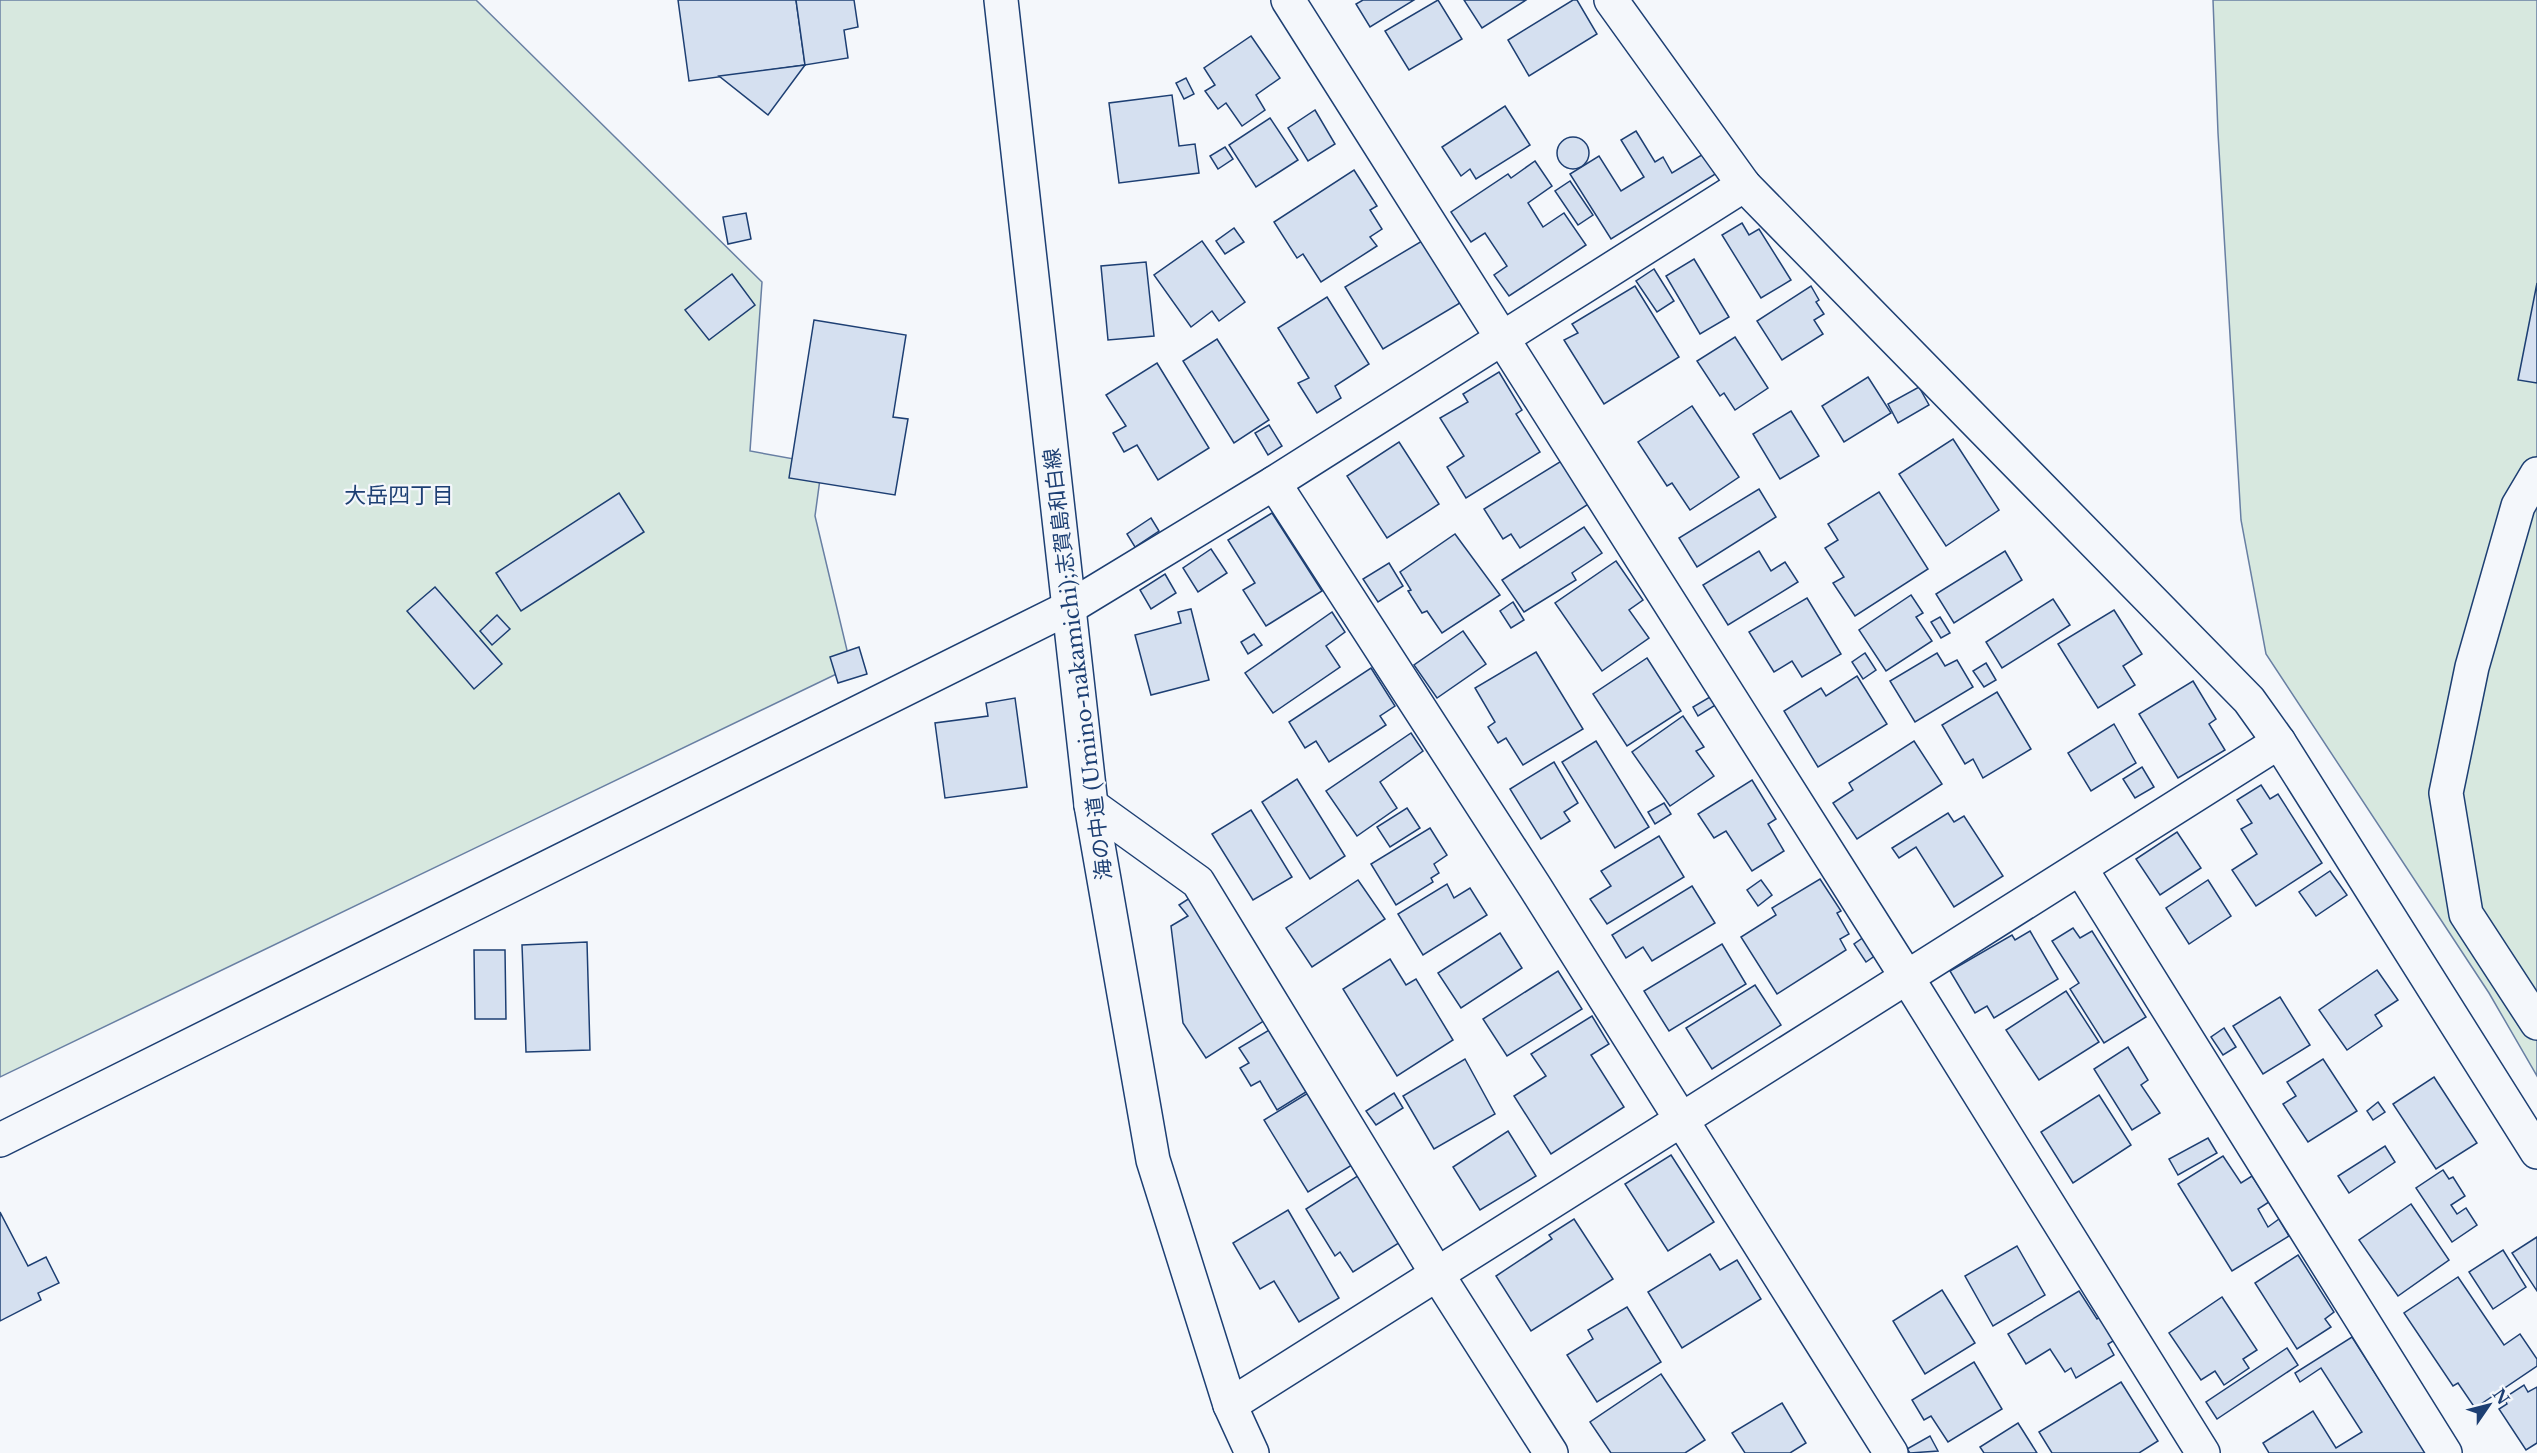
<svg xmlns="http://www.w3.org/2000/svg" width="2537" height="1453" font-family="'Libre Baskerville','Noto Sans JP',serif">
<style>
.green{fill:#d7e8df;stroke:#687fa3;stroke-width:1.5}
.building{fill:#d5e0f0;stroke:#1d3f73;stroke-width:1.5}
.lines{fill:none;stroke-linecap:round;stroke-linejoin:round}
.minor-casing{stroke:#1d3f73;stroke-width:36}
.major-casing{stroke:#1d3f73;stroke-width:36}
.minor{stroke:#f4f7fb;stroke-width:33}
.major{stroke:#f4f7fb;stroke-width:33}
.labels{text-anchor:middle;dominant-baseline:central;stroke-width:4.5;stroke-linejoin:round;paint-order:stroke}
.street-label{font-size:21px;fill:#1d3f73;stroke:#f4f7fb}
.neighbourhood-label{font-size:22px;fill:#1d3f73;stroke:#f4f7fb}
</style>
<rect width="100%" height="100%" fill="#f4f7fb"/>
<!-- green -->
<g class="green">
<path d="M0,0H476L762,282L750,451L822,464L815,516L851,667L0,1077Z"/>
<path d="M2213,0H2537V1076L2489,993L2266,654L2241,520L2218,133Z"/>
</g>
<!-- building -->
<g class="building">
<path d="M678,0H796L805,65L689,81Z"/>
<path d="M796,0H854L858,27L844,30L848,58L805,65Z"/>
<path d="M1363,0H1414L1370,27L1356,4Z"/>
<path d="M1438,0L1462,39L1409,70L1385,31Z"/>
<path d="M1464,0H1526L1482,28Z"/>
<path d="M1573,0H1577L1597,34L1529,76L1508,40Z"/>
<path d="M1251,36L1280,78L1256,95L1265,110L1242,126L1226,103L1218,109L1205,91L1215,85L1204,68Z"/>
<path d="M805,65L768,115L719,76Z"/>
<path d="M1186,78L1194,94L1184,99L1176,83Z"/>
<path d="M1172,95L1179,146L1195,144L1199,173L1119,183L1109,103Z"/>
<path d="M1505,106L1530,145L1476,179L1470,169L1461,176L1442,147Z"/>
<path d="M1315,110L1335,144L1308,161L1288,128Z"/>
<path d="M1270,118L1298,160L1256,187L1229,145Z"/>
<path d="M1636,131L1655,162L1663,157L1672,173L1705,153L1717,173L1611,239L1570,174L1599,156L1621,191L1644,177L1621,140Z"/>
<circle cx="1573" cy="153" r="16"/>
<path d="M1225,147L1233,159L1218,169L1210,156Z"/>
<path d="M1535,161L1552,186L1528,203L1543,227L1564,213L1586,245L1509,296L1494,275L1507,266L1485,233L1471,242L1451,212L1508,174L1511,178Z"/>
<path d="M1354,170L1377,206L1370,210L1382,229L1370,237L1377,246L1321,282L1303,254L1297,258L1274,222Z"/>
<path d="M1570,181L1593,215L1578,225L1555,191Z"/>
<path d="M746,213L751,239L728,244L723,217Z"/>
<path d="M1742,223L1749,235L1759,229L1791,280L1761,298L1722,235Z"/>
<path d="M1234,228L1244,242L1225,254L1216,241Z"/>
<path d="M1202,241L1245,302L1219,321L1212,311L1191,327L1154,275Z"/>
<path d="M1422,241L1460,303L1383,349L1345,287Z"/>
<path d="M1694,259L1729,317L1700,334L1666,276Z"/>
<path d="M1146,262L1154,336L1108,340L1101,266Z"/>
<path d="M1654,269L1674,301L1657,312L1636,281Z"/>
<path d="M732,274L755,305L709,340L685,310Z"/>
<path d="M2537,283V383L2518,380Z"/>
<path d="M1635,286L1679,357L1604,404L1564,340L1578,333L1572,324Z"/>
<path d="M1811,286L1819,300L1816,302L1824,314L1814,320L1823,334L1782,360L1757,321Z"/>
<path d="M1327,297L1369,364L1335,386L1341,398L1317,413L1298,383L1309,378L1278,328Z"/>
<path d="M814,320L906,335L893,417L908,419L895,495L789,478Z"/>
<path d="M1735,337L1768,388L1735,410L1724,393L1720,396L1697,361Z"/>
<path d="M1217,339L1269,420L1234,443L1183,361Z"/>
<path d="M1157,363L1209,448L1158,480L1137,445L1124,452L1113,433L1126,426L1106,395Z"/>
<path d="M1499,372L1522,410L1516,414L1540,452L1466,498L1447,467L1464,456L1440,418L1468,402L1463,394Z"/>
<path d="M1868,377L1891,413L1844,442L1822,406Z"/>
<path d="M1919,387L1929,405L1898,423L1888,404Z"/>
<path d="M1692,406L1739,477L1690,510L1672,483L1667,486L1638,442Z"/>
<path d="M1791,411L1819,456L1780,479L1753,434Z"/>
<path d="M1269,425L1282,446L1268,455L1255,433Z"/>
<path d="M1953,439L1999,510L1946,546L1899,474Z"/>
<path d="M1399,442L1439,504L1387,538L1347,476Z"/>
<path d="M1563,460L1590,503L1520,548L1511,534L1503,539L1484,509Z"/>
<path d="M1759,489L1776,517L1697,567L1679,538Z"/>
<path d="M1879,492L1928,569L1855,616L1833,583L1844,577L1825,548L1838,540L1828,524Z"/>
<path d="M619,493L644,532L521,611L496,573Z"/>
<path d="M1272,513L1322,591L1266,626L1243,590L1255,583L1228,540Z"/>
<path d="M1151,518L1159,531L1135,547L1127,534Z"/>
<path d="M1584,527L1602,553L1572,573L1576,580L1524,612L1502,580Z"/>
<path d="M1455,534L1500,595L1442,633L1427,611L1422,613L1408,591L1411,590L1400,572Z"/>
<path d="M1211,549L1227,573L1198,592L1183,568Z"/>
<path d="M1759,551L1771,571L1785,562L1798,582L1728,625L1703,585Z"/>
<path d="M2005,551L2022,580L1954,623L1936,594Z"/>
<path d="M1616,561L1643,600L1629,610L1649,638L1602,671L1555,603Z"/>
<path d="M1389,563L1403,586L1378,602L1363,579Z"/>
<path d="M1165,574L1176,593L1151,609L1140,590Z"/>
<path d="M435,587L502,664L474,689L407,611Z"/>
<path d="M1911,595L1923,613L1916,617L1932,641L1886,671L1859,630Z"/>
<path d="M1807,598L1841,654L1802,677L1792,661L1774,672L1749,632Z"/>
<path d="M2053,599L2070,625L2002,668L1986,642Z"/>
<path d="M1513,602L1524,620L1511,628L1500,611Z"/>
<path d="M1191,609L1209,680L1151,695L1135,635L1181,623L1178,612Z"/>
<path d="M2114,610L2142,654L2123,666L2135,685L2098,708L2058,644Z"/>
<path d="M1332,612L1345,632L1326,646L1340,667L1273,713L1245,673Z"/>
<path d="M497,615L510,629L492,645L480,631Z"/>
<path d="M1940,617L1950,633L1941,638L1931,622Z"/>
<path d="M1463,631L1486,664L1437,698L1414,665Z"/>
<path d="M1254,634L1262,645L1248,654L1241,642Z"/>
<path d="M859,647L867,674L838,683L830,657Z"/>
<path d="M1536,652L1583,729L1523,765L1506,738L1498,743L1488,727L1495,722L1475,688Z"/>
<path d="M1865,653L1876,670L1863,679L1852,662Z"/>
<path d="M1937,653L1945,666L1957,660L1973,687L1915,722L1890,681Z"/>
<path d="M1647,658L1681,711L1627,746L1593,694Z"/>
<path d="M1986,663L1996,680L1984,687L1973,671Z"/>
<path d="M1371,668L1395,706L1380,716L1386,725L1329,762L1316,741L1305,748L1289,722Z"/>
<path d="M1857,676L1887,724L1818,767L1784,711L1821,688L1826,696Z"/>
<path d="M2193,681L2216,719L2209,724L2225,750L2178,778L2139,714Z"/>
<path d="M1720,691L1725,699L1698,716L1693,707Z"/>
<path d="M1997,692L2031,749L1983,778L1973,759L1965,764L1942,725Z"/>
<path d="M1015,698L1027,787L945,798L935,723L988,716L986,703Z"/>
<path d="M1683,716L1704,747L1696,751L1714,776L1670,806L1632,752Z"/>
<path d="M2114,724L2136,763L2091,791L2068,753Z"/>
<path d="M1411,733L1423,751L1380,782L1397,808L1357,836L1326,791Z"/>
<path d="M1596,741L1649,827L1615,848L1562,762Z"/>
<path d="M1914,741L1942,784L1857,839L1833,803L1853,790L1849,783Z"/>
<path d="M1554,762L1578,803L1564,812L1570,821L1541,839L1510,789Z"/>
<path d="M2142,767L2154,787L2135,798L2123,779Z"/>
<path d="M1297,779L1345,856L1310,879L1262,802Z"/>
<path d="M1752,780L1776,819L1768,824L1784,851L1752,871L1726,831L1714,838L1698,814Z"/>
<path d="M2261,785L2270,799L2278,794L2322,863L2256,906L2232,870L2257,854L2241,829L2252,823L2237,800Z"/>
<path d="M1664,803L1671,814L1655,824L1648,812Z"/>
<path d="M1407,808L1420,828L1390,847L1377,827Z"/>
<path d="M1251,810L1292,877L1253,900L1212,834Z"/>
<path d="M1948,813L1954,822L1964,816L2003,876L1954,907L1916,847L1899,858L1892,848Z"/>
<path d="M1430,828L1447,855L1434,864L1439,873L1431,878L1433,882L1396,905L1371,864Z"/>
<path d="M2177,832L2201,868L2160,895L2136,859Z"/>
<path d="M1659,836L1684,877L1607,924L1590,899L1611,886L1601,871Z"/>
<path d="M2330,871L2347,895L2316,916L2299,892Z"/>
<path d="M1820,879L1841,911L1837,913L1849,934L1840,939L1846,950L1777,994L1741,937L1776,915L1772,908Z"/>
<path d="M1358,880L1385,919L1312,967L1286,928Z"/>
<path d="M1761,880L1772,895L1758,906L1747,890Z"/>
<path d="M2208,880L2231,916L2189,944L2166,908Z"/>
<path d="M1447,884L1454,898L1470,888L1487,915L1423,955L1398,914Z"/>
<path d="M1692,886L1715,923L1652,961L1643,947L1626,958L1612,935Z"/>
<path d="M1196,894L1273,1015L1206,1058L1183,1023L1171,926L1188,916L1179,905Z"/>
<path d="M2073,928L2080,938L2092,931L2146,1017L2104,1043L2070,989L2079,983L2052,941Z"/>
<path d="M2030,931L2058,979L1994,1018L1987,1006L1975,1013L1950,971L2012,935L2015,940Z"/>
<path d="M1500,933L1522,968L1461,1008L1438,973Z"/>
<path d="M1864,937L1876,955L1866,962L1854,944Z"/>
<path d="M587,942L590,1050L526,1052L522,945Z"/>
<path d="M1722,944L1746,984L1669,1031L1644,991Z"/>
<path d="M474,950H505L506,1019H475Z"/>
<path d="M1390,959L1406,985L1416,979L1453,1040L1397,1076L1343,989Z"/>
<path d="M2377,970L2398,1000L2375,1015L2382,1026L2347,1050L2319,1010Z"/>
<path d="M1558,971L1582,1009L1507,1056L1483,1019Z"/>
<path d="M1755,985L1781,1025L1712,1069L1686,1028Z"/>
<path d="M2066,991L2099,1042L2039,1080L2006,1030Z"/>
<path d="M2280,997L2310,1045L2263,1074L2233,1026Z"/>
<path d="M1592,1016L1609,1044L1591,1055L1624,1107L1551,1154L1514,1096L1546,1076L1531,1054Z"/>
<path d="M1276,1026L1314,1087L1277,1110L1260,1081L1251,1086L1240,1068L1249,1063L1239,1048Z"/>
<path d="M2224,1028L2236,1047L2223,1055L2211,1037Z"/>
<path d="M2128,1047L2148,1080L2141,1085L2160,1113L2132,1130L2094,1069Z"/>
<path d="M1465,1059L1495,1114L1434,1149L1403,1096Z"/>
<path d="M2323,1059L2357,1111L2308,1142L2283,1104L2296,1096L2287,1082Z"/>
<path d="M2434,1077L2477,1143L2436,1169L2393,1104Z"/>
<path d="M1308,1093L1352,1165L1308,1192L1264,1120Z"/>
<path d="M1394,1093L1403,1108L1376,1125L1366,1111Z"/>
<path d="M2099,1095L2131,1145L2073,1183L2041,1132Z"/>
<path d="M2378,1102L2385,1112L2373,1120L2367,1111Z"/>
<path d="M1508,1131L1536,1176L1480,1210L1453,1167Z"/>
<path d="M2208,1138L2217,1153L2178,1175L2169,1159Z"/>
<path d="M2385,1146L2395,1162L2349,1193L2338,1176Z"/>
<path d="M1671,1155L1714,1222L1668,1251L1625,1184Z"/>
<path d="M2223,1156L2241,1183L2252,1176L2269,1202L2258,1209L2268,1227L2279,1219L2289,1236L2232,1271L2178,1184Z"/>
<path d="M1370,1168L1402,1241L1353,1272L1340,1252L1335,1256L1306,1209Z"/>
<path d="M2443,1170L2449,1179L2453,1177L2465,1196L2451,1205L2457,1214L2466,1208L2477,1225L2452,1242L2416,1188Z"/>
<path d="M2411,1204L2449,1260L2398,1296L2359,1240Z"/>
<path d="M1288,1210L1339,1298L1299,1322L1274,1281L1260,1289L1233,1243Z"/>
<path d="M0,1212L28,1266L46,1257L59,1283L38,1293L41,1300L0,1321Z"/>
<path d="M1574,1219L1613,1279L1531,1331L1496,1276L1552,1239L1549,1235Z"/>
<path d="M2537,1237V1291L2512,1253Z"/>
<path d="M2017,1246L2045,1295L1993,1326L1965,1276Z"/>
<path d="M2503,1250L2526,1287L2493,1309L2469,1272Z"/>
<path d="M1710,1254L1720,1270L1737,1260L1761,1299L1682,1348L1648,1292Z"/>
<path d="M2298,1255L2334,1312L2325,1319L2331,1327L2297,1349L2255,1283Z"/>
<path d="M2458,1277L2504,1345L2520,1334L2537,1359V1366L2475,1408L2458,1383L2453,1386L2404,1313Z"/>
<path d="M1942,1290L1975,1343L1925,1374L1893,1321Z"/>
<path d="M2079,1291L2097,1319L2103,1315L2118,1338L2108,1344L2114,1355L2076,1378L2071,1368L2065,1372L2050,1349L2026,1364L2008,1334Z"/>
<path d="M2222,1297L2257,1350L2243,1359L2249,1368L2224,1385L2215,1371L2201,1380L2169,1333Z"/>
<path d="M1627,1307L1661,1362L1597,1402L1567,1355L1593,1339L1588,1330Z"/>
<path d="M2352,1337L2426,1453H2269L2263,1443L2313,1411L2336,1448L2362,1432L2321,1368L2300,1382L2295,1373Z"/>
<path d="M2287,1348L2298,1365L2217,1419L2206,1402Z"/>
<path d="M1974,1362L2002,1409L1948,1442L1931,1416L1924,1420L1912,1400Z"/>
<path d="M1661,1374L1705,1440L1685,1453H1611L1590,1422Z"/>
<path d="M2121,1382L2158,1441L2139,1453H2052L2039,1432Z"/>
<path d="M2524,1385L2528,1392L2537,1387V1443L2526,1450L2499,1409L2507,1404L2504,1398Z"/>
<path d="M1782,1403L1806,1443L1790,1453H1745L1732,1433Z"/>
<path d="M2018,1423L2037,1453H1984L1980,1447Z"/>
<path d="M1930,1436L1938,1451L1910,1453L1907,1449Z"/>
</g>
<g class="lines">
<!-- minor casing -->
<g class="minor-casing">
<g id="minor">
<path d="M1288,0L1908,979L2203,1453"/>
<path d="M1611,0L1744,185L2249,700L2279,742L2537,1152"/>
<path d="M2537,474L2518,506L2472,667L2446,793L2466,914L2537,1023"/>
<path d="M1274,483L1535,887L1891,1453"/>
<path d="M1091,805L1198,882L1437,1274L1551,1453"/>
<path d="M2081,869L2445,1453"/>
<path d="M0,1140L1070,607L1274,483L1744,185"/>
<path d="M1230,1405C1579,1184 1930,965 2279,742"/>
</g>
</g>
<!-- major casing -->
<g class="major-casing">
<path id="major" d="M1001,0L1091,805L1153,1160L1230,1405L1252,1453"/>
</g>
<!-- minor -->
<use href="#minor" class="minor"/>
<!-- major -->
<use href="#major" class="major"/>
</g>
<g class="labels">
<!-- street labels -->
<g class="street-label">
<text transform="translate(1078 664) rotate(-97)">海の中道 (Umino-nakamichi);志賀島和白線</text>
</g>
<!-- neighbourhood labels -->
<g class="neighbourhood-label">
<text x="399" y="495">大岳四丁目</text>
</g>
</g>
<!-- north arrow -->
<g transform="translate(2489 1405) rotate(55)" stroke="#f4f7fb" stroke-width="4.5" paint-order="stroke">
<path d="M0-4.5L10 22L0 15L-10 22Z" fill="#1d3f73"/>
<text y="-9" font-size="16" font-weight="bold" text-anchor="middle" fill="#1d3f73">N</text>
</g>
</svg>
